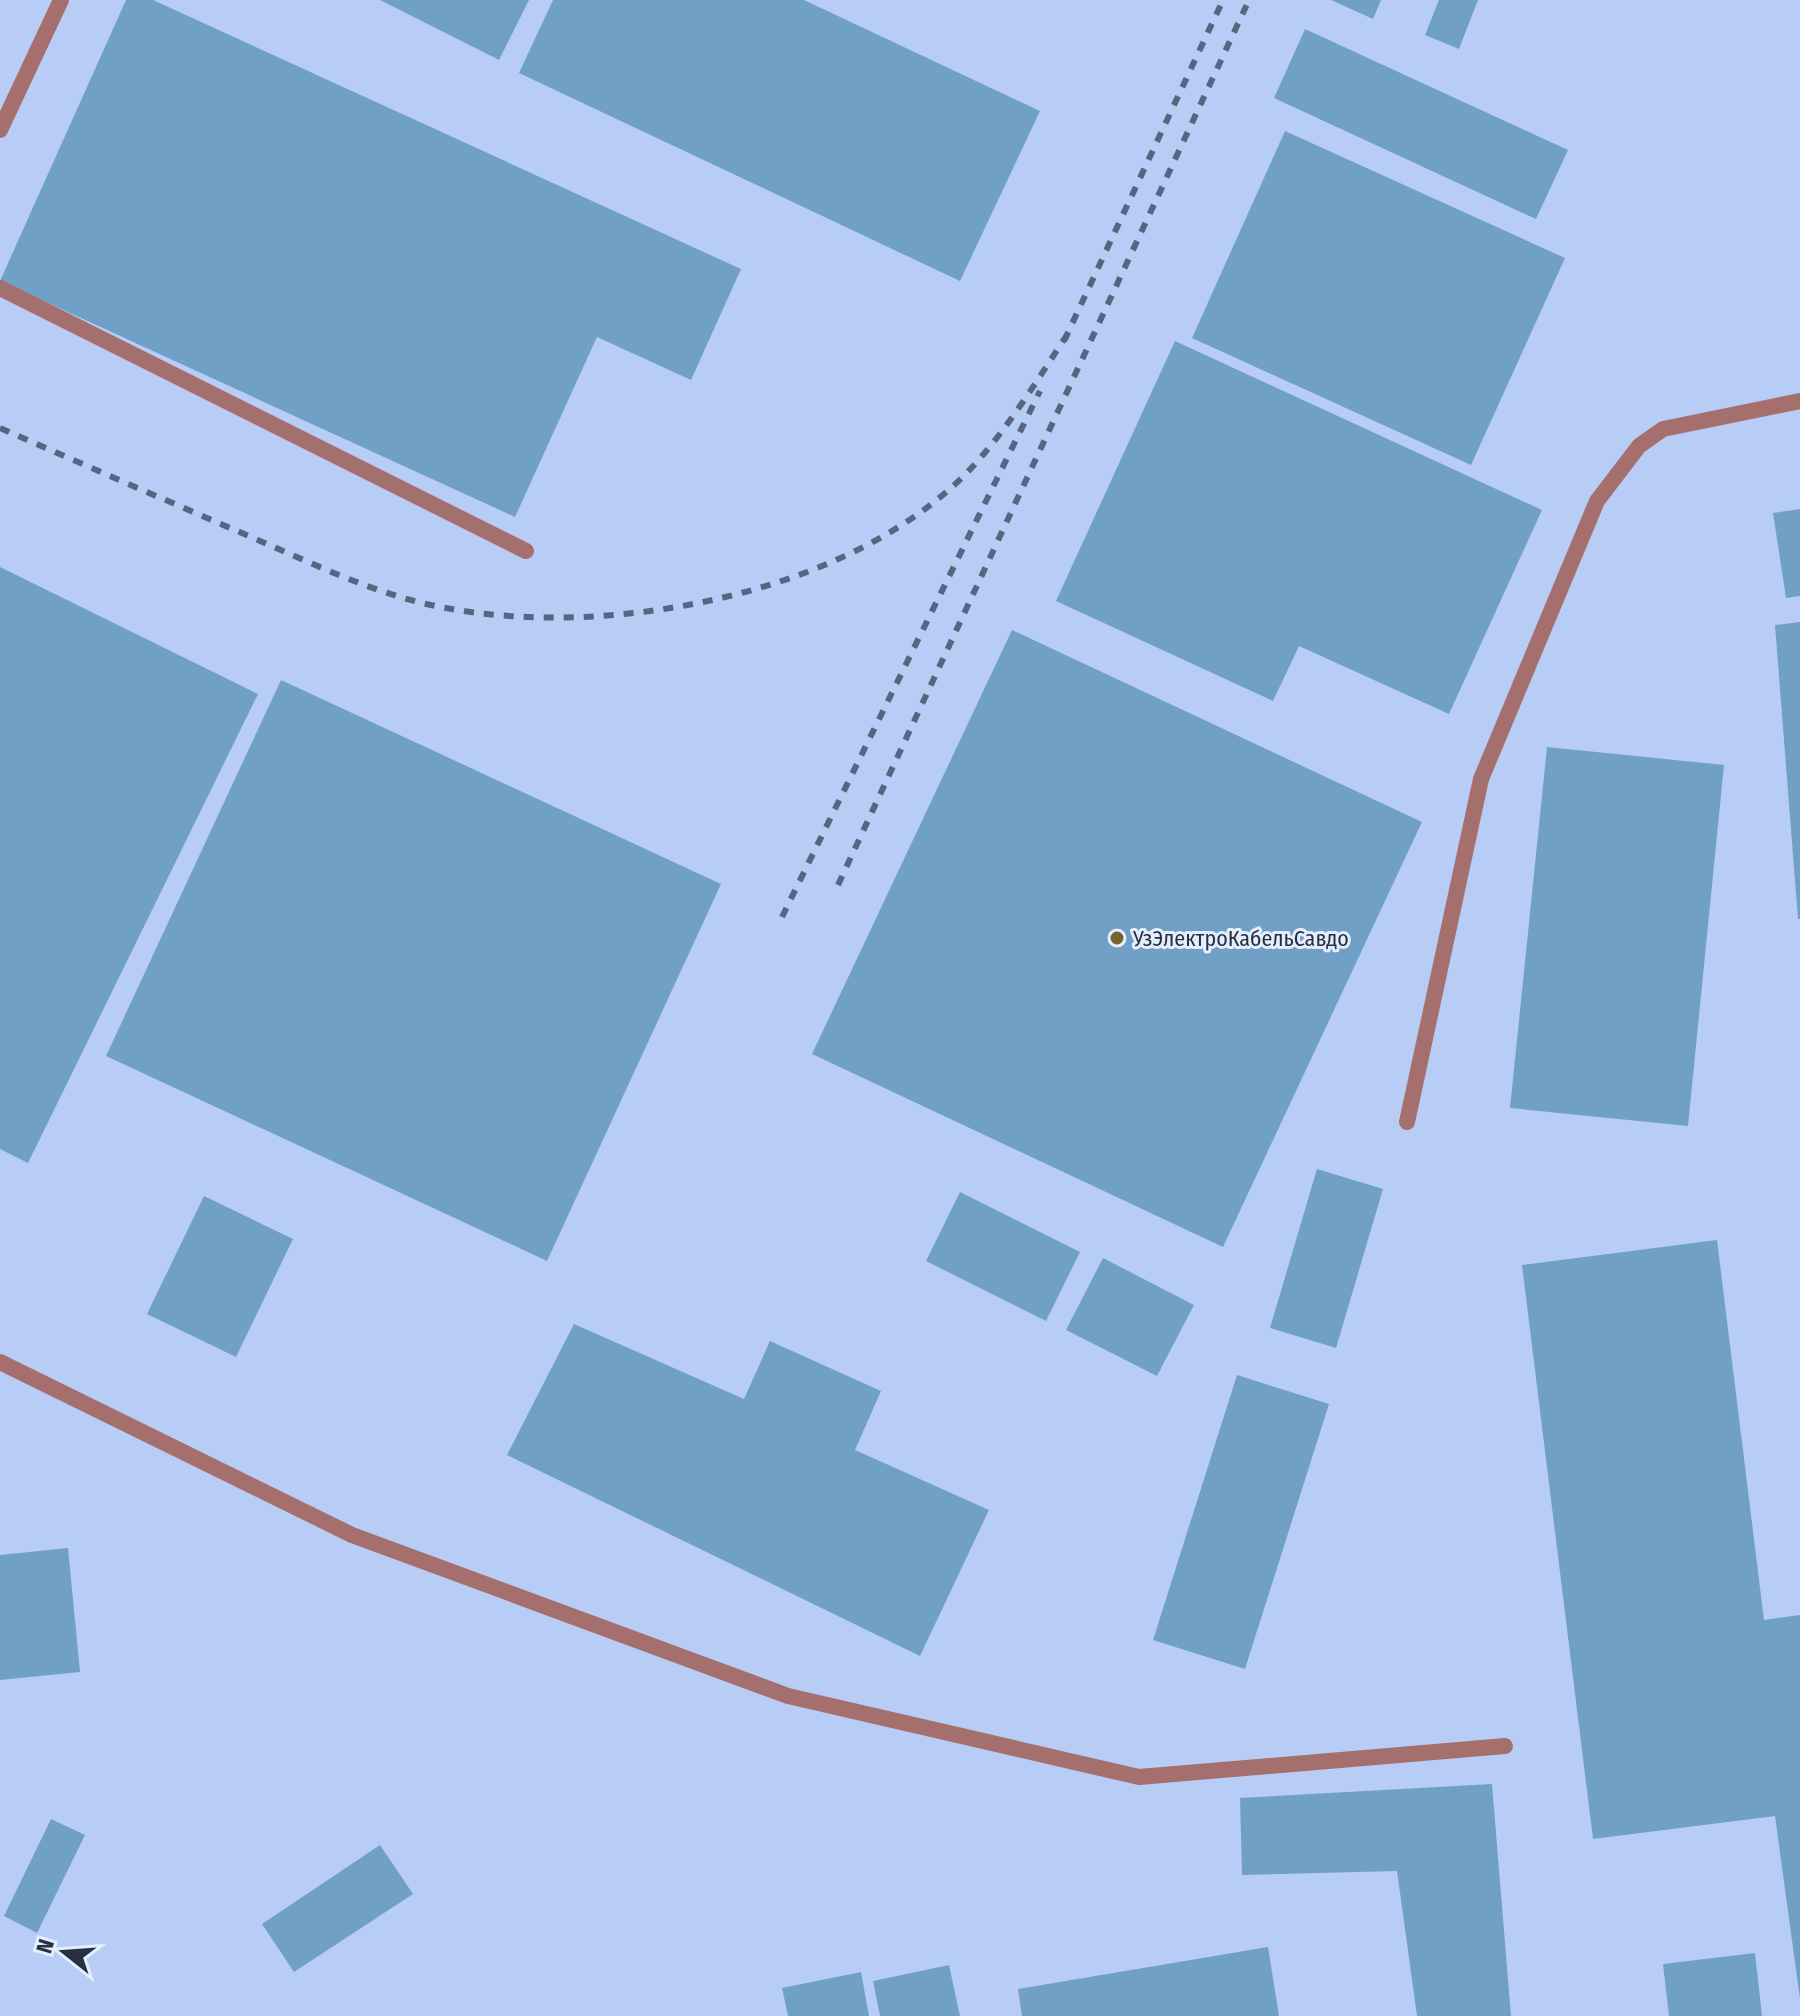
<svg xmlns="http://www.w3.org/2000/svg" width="1800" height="2016" font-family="'Fira Sans Condensed',sans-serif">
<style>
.building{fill:#71a0c7}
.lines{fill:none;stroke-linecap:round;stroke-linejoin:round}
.service{stroke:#a46f6c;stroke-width:16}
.rail{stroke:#586580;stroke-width:6;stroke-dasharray:10 10;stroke-linecap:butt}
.poi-dot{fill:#786132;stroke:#e5eefd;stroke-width:3}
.labels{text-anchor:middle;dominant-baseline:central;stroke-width:6;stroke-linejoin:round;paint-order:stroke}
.poi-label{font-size:22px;fill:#262f43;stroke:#e5eefd;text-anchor:start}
</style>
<rect width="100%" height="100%" fill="#b8cdf6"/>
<!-- building -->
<g class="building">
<path d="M126,0H153L741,269L691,380L597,337L515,517L0,281Z"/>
<path d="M380,0H529L499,60Z"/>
<path d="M553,0H804L1040,111L960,281L519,73Z"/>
<path d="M1331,0H1381L1373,19Z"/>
<path d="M1439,0H1478L1459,49L1425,35Z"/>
<path d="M1305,29L1568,150L1536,219L1274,98Z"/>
<path d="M1285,131L1565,258L1471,465L1192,338Z"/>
<path d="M1175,341L1542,510L1449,714L1299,646L1273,701L1056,601Z"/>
<path d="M1800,509V596L1786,598L1773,513Z"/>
<path d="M0,567L258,694L28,1163L0,1149Z"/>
<path d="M1800,622V919H1798L1775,625Z"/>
<path d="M1012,630L1422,822L1223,1247L812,1054Z"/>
<path d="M281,680L721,884L547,1261L106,1056Z"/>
<path d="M1547,747L1724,765L1688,1126L1510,1108Z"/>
<path d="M1317,1169L1383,1189L1336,1348L1270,1328Z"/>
<path d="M960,1192L1080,1252L1046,1321L926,1261Z"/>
<path d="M204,1196L293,1239L236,1357L147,1314Z"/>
<path d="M1717,1240L1764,1620L1800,1615V1999L1775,1816L1593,1839L1522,1265Z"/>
<path d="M1103,1258L1194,1305L1157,1376L1066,1330Z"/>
<path d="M574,1324L744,1399L770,1341L881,1391L855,1450L989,1510L920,1656L507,1455Z"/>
<path d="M1237,1375L1329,1404L1245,1669L1153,1640Z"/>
<path d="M68,1548L80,1672L0,1680V1555Z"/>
<path d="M1492,1784L1511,2016H1417L1397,1871L1242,1875L1240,1798Z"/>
<path d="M51,1819L85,1835L37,1933L4,1916Z"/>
<path d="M380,1845L413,1894L294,1972L262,1924Z"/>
<path d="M1268,1947L1279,2016H1022L1018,1989Z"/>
<path d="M1755,1953L1762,2016H1669L1663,1964Z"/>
<path d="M949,1965L960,2016H880L873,1981Z"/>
<path d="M861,1972L869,2016H788L782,1988Z"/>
</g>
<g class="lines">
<!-- service -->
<g class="service">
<path d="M0,130L61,0"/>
<path d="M0,288L526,551"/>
<path d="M1407,1122L1481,779L1597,501L1639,446L1663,429L1800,401"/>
<path d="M0,1362L352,1535L788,1696L1139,1777L1505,1746"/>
</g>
<!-- rail -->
<g class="rail">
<path d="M1064,341L1223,0"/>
<path d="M0,428C84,465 168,501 251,537C314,564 378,596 446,608C604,638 830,597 952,487C998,446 1035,383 1069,332"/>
<path d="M838,885L1249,0"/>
<path d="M782,917L1040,391"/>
</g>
</g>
<!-- markers -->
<circle class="poi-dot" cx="1117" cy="938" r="8"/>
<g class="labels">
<!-- poi labels -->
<g class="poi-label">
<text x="1133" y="938">УзЭлектроКабельСавдо</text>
</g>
</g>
<!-- north arrow -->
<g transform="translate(64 1952) rotate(287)" stroke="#e5eefd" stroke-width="6" paint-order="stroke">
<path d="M0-6L14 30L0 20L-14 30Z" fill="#262f43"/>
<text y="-12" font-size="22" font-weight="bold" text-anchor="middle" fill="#262f43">N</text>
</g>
</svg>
